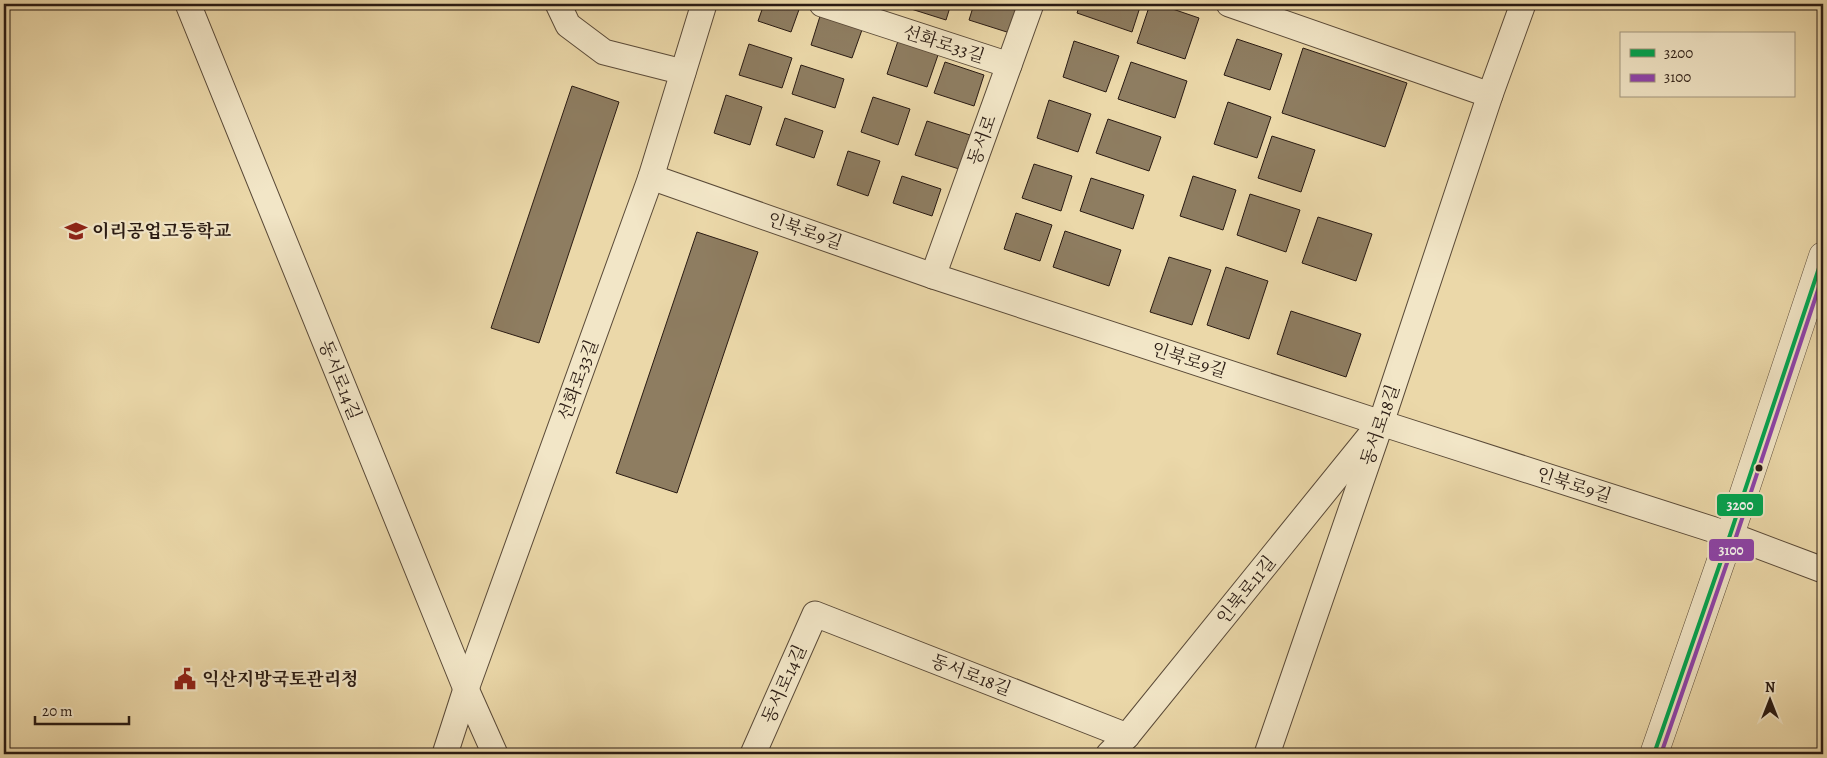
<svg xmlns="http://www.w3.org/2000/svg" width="1827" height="758" font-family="Alegreya,'Noto Serif KR',serif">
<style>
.building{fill:#8e7d61;stroke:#2a1b13}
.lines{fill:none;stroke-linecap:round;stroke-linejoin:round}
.minor-casing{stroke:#5a4a38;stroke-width:27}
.tertiary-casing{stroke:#5a4a38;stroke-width:29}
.minor{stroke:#f2e6c7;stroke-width:25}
.tertiary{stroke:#f2e6c7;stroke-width:28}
.bus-1-casing{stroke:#f2e6c7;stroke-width:8}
.bus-2-casing{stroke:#f2e6c7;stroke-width:8}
.bus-1{stroke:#00a651;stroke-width:4}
.bus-2{stroke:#8e44ad;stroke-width:4}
.bus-dot{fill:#2a1b13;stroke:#f2e6c7;stroke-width:2}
.labels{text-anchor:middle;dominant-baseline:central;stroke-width:4.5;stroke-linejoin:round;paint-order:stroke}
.street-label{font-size:18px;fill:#2a1b13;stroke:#f2e6c7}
.poi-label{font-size:18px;font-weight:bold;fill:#2a1b13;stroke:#f2e6c7;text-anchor:start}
.line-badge{stroke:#f2e6c7;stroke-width:2}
.badge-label{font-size:14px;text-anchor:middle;font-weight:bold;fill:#fff}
</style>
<rect width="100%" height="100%" fill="#ebd8a9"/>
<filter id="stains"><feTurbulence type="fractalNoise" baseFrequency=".004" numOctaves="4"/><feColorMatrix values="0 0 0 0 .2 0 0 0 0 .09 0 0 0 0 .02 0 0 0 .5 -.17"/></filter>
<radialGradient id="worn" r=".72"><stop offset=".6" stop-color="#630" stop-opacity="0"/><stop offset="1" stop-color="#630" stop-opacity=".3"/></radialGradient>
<!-- building -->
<g class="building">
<path d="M764,4H801L791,32L758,21Z"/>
<path d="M910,4H951L946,20L908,8Z"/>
<path d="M974,4H1020L1010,33L969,20Z"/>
<path d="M1080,4H1141L1132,32L1077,13Z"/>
<path d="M1150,4H1158L1199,18L1185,59L1137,43Z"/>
<path d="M821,13L863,27L852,58L811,45Z"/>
<path d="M1237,39L1282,54L1270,90L1224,75Z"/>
<path d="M898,41L938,55L927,87L887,74Z"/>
<path d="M1074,41L1119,56L1106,92L1063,77Z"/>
<path d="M749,44L792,58L782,88L739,75Z"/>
<path d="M1303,48L1407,83L1385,147L1282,113Z"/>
<path d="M945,62L984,75L974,106L934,93Z"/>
<path d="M1131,62L1187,81L1175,118L1118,99Z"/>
<path d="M801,65L844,79L835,108L792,94Z"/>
<path d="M572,86L619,102L539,343L491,328Z"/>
<path d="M726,95L762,107L750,145L714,133Z"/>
<path d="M873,97L910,109L898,145L861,132Z"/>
<path d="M1049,100L1091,114L1078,152L1037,138Z"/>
<path d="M1228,102L1271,117L1257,158L1214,144Z"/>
<path d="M785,118L823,131L814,158L776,145Z"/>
<path d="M1108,119L1161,137L1149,171L1096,153Z"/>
<path d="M927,121L970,135L959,169L915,155Z"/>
<path d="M1272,136L1315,150L1301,192L1258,178Z"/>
<path d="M848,151L880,161L868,196L837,185Z"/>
<path d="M1034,164L1072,176L1061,211L1022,198Z"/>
<path d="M902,176L941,189L932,216L893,203Z"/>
<path d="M1193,176L1236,190L1223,230L1180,216Z"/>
<path d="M1091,178L1144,195L1133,229L1080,211Z"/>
<path d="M1250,194L1300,210L1286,252L1237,235Z"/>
<path d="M1016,213L1052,225L1040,261L1004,249Z"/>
<path d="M1318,217L1372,234L1356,281L1302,263Z"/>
<path d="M1065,231L1121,250L1109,286L1053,267Z"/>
<path d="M697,232L758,252L677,493L616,473Z"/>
<path d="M1169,257L1211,270L1192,325L1150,312Z"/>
<path d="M1226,267L1268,281L1249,339L1207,325Z"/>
<path d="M1291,311L1361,334L1346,377L1277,354Z"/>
</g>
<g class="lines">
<!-- minor casing -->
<g class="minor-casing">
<g id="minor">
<path d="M188,4L466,689L495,754"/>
<path d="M558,4L568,25L604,52L683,72"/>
<path d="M822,4L1009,65"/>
<path d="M1229,4L1490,95"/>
<path d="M651,177L933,276L1381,423L1730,535L1823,570"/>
<path d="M933,276L1031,4"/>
<path d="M445,754L466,689L651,177L704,4"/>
<path d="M753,754L815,614L1127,736"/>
<path d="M1109,754L1127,736L1369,437"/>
<path d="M1267,754L1381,423L1490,95L1523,4"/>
</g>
</g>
<!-- tertiary casing -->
<g class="tertiary-casing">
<path id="tertiary" d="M1654,754L1730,535L1823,256"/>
</g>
<!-- minor -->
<use href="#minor" class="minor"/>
<!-- tertiary -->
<use href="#tertiary" class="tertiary"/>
<!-- bus-1 casing -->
<g class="bus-1-casing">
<path id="bus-1" d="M1654,754L1730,535L1823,256"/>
</g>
<!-- bus-2 casing -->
<g class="bus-2-casing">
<path id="bus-2" d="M1661,754L1736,537L1823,275"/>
</g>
<!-- bus-1 -->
<use href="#bus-1" class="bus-1"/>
<!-- bus-2 -->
<use href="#bus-2" class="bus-2"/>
</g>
<!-- icons -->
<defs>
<g id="school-bare" transform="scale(1.725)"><path d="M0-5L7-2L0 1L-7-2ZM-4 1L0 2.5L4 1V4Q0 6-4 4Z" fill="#8f2418" stroke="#f2e6c7" stroke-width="2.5" paint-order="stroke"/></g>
<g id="civic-bare" transform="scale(1.725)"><path d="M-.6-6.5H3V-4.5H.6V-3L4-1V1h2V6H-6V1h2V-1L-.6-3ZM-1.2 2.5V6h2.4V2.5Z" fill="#8f2418" stroke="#f2e6c7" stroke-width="2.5" paint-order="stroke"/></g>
</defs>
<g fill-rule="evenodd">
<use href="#school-bare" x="76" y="231"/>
<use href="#civic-bare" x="185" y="679"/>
</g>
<!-- markers -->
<circle class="bus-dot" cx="1759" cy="468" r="4.5"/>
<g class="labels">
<!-- street labels -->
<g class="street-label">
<text transform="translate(944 44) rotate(18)">선화로33길</text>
<text transform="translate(982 140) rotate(-70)">동서로</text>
<text transform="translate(805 231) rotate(19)">인북로9길</text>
<text transform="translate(1189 360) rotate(18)">인북로9길</text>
<text transform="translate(340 380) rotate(68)">동서로14길</text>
<text transform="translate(578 380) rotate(-70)">선화로33길</text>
<text transform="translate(1380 425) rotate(-71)">동서로18길</text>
<text transform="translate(1574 485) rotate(18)">인북로9길</text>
<text transform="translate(1246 590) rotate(-51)">인북로11길</text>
<text transform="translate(971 675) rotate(21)">동서로18길</text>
<text transform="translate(784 684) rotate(-66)">동서로14길</text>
</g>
<!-- poi labels -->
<g class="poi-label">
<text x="92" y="231">이리공업고등학교</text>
<text x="202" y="679">익산지방국토관리청</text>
</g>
</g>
<g class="line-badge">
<rect x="1716" y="493" width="48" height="24" rx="5" fill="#00a651"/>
<rect x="1708" y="538" width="47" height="24" rx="5" fill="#8e44ad"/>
</g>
<g class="badge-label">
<text x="1740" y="510">3200</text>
<text x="1731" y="555">3100</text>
</g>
<!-- margin -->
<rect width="1827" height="758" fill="none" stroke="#ebd8a9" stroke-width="20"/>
<rect x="5" y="5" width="1817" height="748" fill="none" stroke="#2a1b13" stroke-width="2.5"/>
<rect x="10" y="10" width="1807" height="738" fill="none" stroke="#2a1b13"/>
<!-- legend -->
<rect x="1620" y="32" width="175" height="65" fill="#f2e6c7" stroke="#a2957f"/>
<rect x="1630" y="49" width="25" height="8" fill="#00a651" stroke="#a2957f"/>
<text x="1664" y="58" font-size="15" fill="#2a1b13">3200</text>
<rect x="1630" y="74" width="25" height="8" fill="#8e44ad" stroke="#a2957f"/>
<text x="1664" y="82" font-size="15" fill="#2a1b13">3100</text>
<!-- north arrow -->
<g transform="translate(1770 700)" stroke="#f2e6c7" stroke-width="4" paint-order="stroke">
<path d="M0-4L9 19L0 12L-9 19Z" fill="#2a1b13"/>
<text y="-8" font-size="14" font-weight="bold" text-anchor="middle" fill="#2a1b13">N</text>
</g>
<!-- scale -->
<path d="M35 716v8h94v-8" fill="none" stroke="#2a1b13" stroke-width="2.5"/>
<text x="42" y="716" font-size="15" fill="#2a1b13" stroke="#f2e6c7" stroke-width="4" paint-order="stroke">20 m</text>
<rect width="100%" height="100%" filter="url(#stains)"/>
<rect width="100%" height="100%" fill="url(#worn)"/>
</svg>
